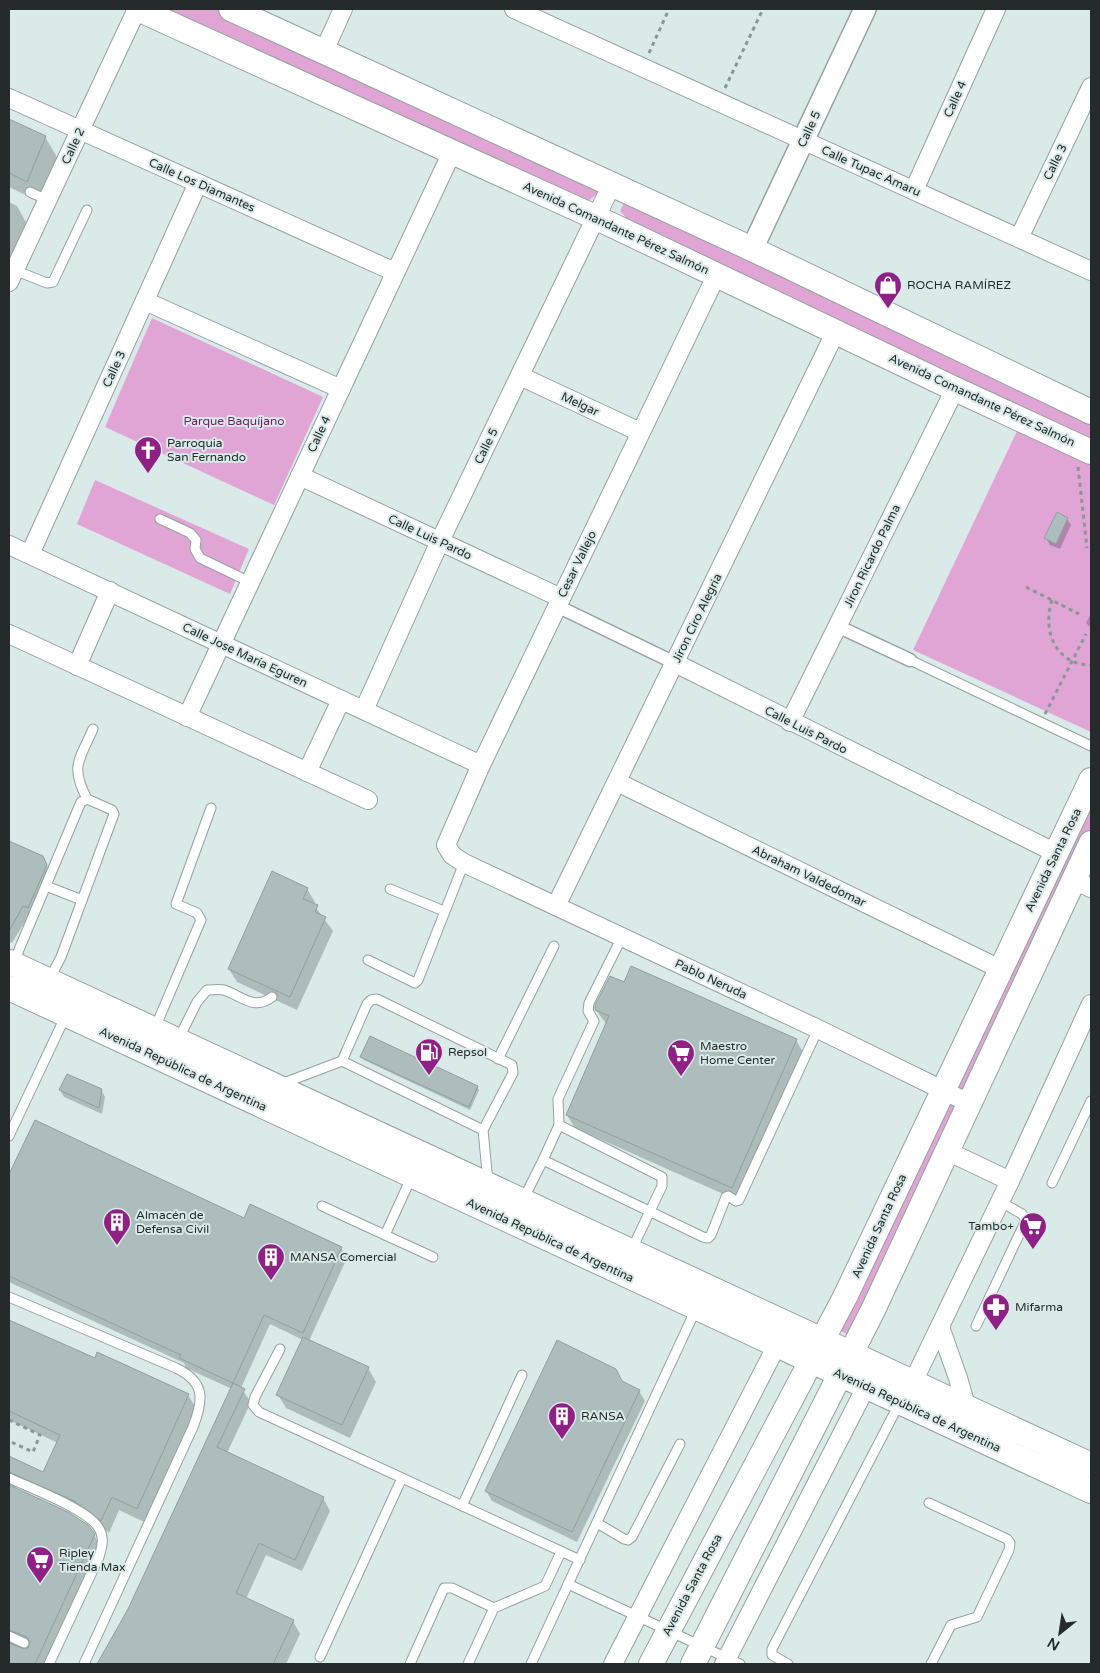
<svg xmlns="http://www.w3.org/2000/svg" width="1100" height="1673" font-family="'Varela Round',sans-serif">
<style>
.green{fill:#e0a5d5}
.shadow{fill:#0003;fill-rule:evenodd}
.building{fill:#adbcbc;stroke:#909f9f}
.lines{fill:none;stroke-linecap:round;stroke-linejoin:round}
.service-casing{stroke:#93a2a2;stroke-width:11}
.pedestrian-casing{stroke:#93a2a2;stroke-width:15}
.minor-casing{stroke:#93a2a2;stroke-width:20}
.tertiary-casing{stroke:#93a2a2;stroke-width:24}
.secondary-casing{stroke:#93a2a2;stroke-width:26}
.path{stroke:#8a9796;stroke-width:3;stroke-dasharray:4 4;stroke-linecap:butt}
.service{stroke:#fff;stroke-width:9}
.pedestrian{stroke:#fff;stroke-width:12}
.minor{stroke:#fff;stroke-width:18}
.tertiary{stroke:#fff;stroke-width:21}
.secondary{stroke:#fff;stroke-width:24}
.labels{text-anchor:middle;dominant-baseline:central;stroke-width:4;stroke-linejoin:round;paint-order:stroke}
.street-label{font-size:12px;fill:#252b2b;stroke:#d9eae9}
.poi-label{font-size:12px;fill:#252b2b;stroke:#d9eae9;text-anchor:start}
.park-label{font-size:12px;fill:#6c1f63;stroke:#d9eae9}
</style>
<rect width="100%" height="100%" fill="#d9eae9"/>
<!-- green -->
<g class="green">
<path d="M166,9H221L598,181L597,194L588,201Z"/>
<path d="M626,199L1091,422V446L627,219L620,211Z"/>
<path d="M152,318L323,397L274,505L105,427Z"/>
<path d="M1018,429L1091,464V732L913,650Z"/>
<path d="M95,480L249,549L230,594L77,524Z"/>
<path d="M1091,798V835L849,1335L833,1327Z"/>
</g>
<!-- shadow -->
<g class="shadow">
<path d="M9,120L45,137L57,157L38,201L9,187Z"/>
<path d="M9,202L17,206L28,226L9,265Z"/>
<path d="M1067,519L1071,525L1060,549L1050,545L1046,538Z"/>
<path d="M1091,613V628L1086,623Z"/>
<path d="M9,842L42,857L51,875L33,917L29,915L12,943L9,941Z"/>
<path d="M307,889L315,902L314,905L333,931L297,1010L237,982L229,969Z"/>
<path d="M625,984L796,1040L804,1054L739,1201L575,1128L567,1115L607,1025L596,1010Z"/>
<path d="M441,1050L443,1053L436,1068L477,1087L479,1090L470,1110L364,1060L362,1057L419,1060Z"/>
<path d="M60,1090H101L105,1097L102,1114L64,1097Z"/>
<path d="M36,1122L245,1220L341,1248L347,1258L309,1341L368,1368L376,1382L350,1438L286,1408L278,1395L303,1340L270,1324L241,1388L251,1402L227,1453L323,1498L330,1511L302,1571L266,1555L246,1599L293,1621L300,1634L286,1664H98L129,1609L232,1389L186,1368L184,1363L9,1282V1176Z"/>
<path d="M9,1321L95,1360L188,1395L196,1408L144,1522L119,1510L109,1533L95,1521L20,1485L13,1488L94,1535L102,1549L49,1664H9V1457L44,1474L58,1443L9,1420ZM17,1643L30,1649L21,1650L13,1646Z"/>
<path d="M622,1382L639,1391L645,1401L577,1542L492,1501L486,1491Z"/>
</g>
<!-- building -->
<g class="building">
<path d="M9,119L46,136L27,182L9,173Z"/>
<path d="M1057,512L1068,518L1056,544L1044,538Z"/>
<path d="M9,841L43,856L47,865L28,908L23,906L9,931Z"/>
<path d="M272,871L308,888L303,899L318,905L315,912L326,917L290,997L228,969Z"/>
<path d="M631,966L797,1039L732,1188L566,1115L609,1016L595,1010V1005L610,976L624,982Z"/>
<path d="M370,1036L419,1059L426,1042L442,1049L435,1066L478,1086L469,1107L360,1057Z"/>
<path d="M67,1074L102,1089L99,1108L59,1090Z"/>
<path d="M35,1120L244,1218L250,1204L342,1247L303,1333L264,1315L233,1383L179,1358L181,1355L9,1276V1174Z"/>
<path d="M9,1320L95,1358L97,1352L189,1394L137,1509L112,1497L101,1521L74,1501L9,1472V1456L43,1472L60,1435L9,1411Z"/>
<path d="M303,1337L369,1367L342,1425L276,1395Z"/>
<path d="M557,1340L616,1369L622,1381L640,1390L572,1532L485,1491Z"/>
<path d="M233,1383L245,1389L217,1447L324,1497L295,1560L259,1543L236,1593L294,1620L273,1664H97L128,1609Z"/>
<path d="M9,1485L68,1512L88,1525L95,1534L35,1664H9V1643L24,1649L28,1648L30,1643L27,1637L9,1630Z"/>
</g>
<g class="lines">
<!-- service casing -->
<g class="service-casing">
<g id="service">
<path d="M30,192L47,200"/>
<path d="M14,270L47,283L53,282L87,210"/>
<path d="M160,519L190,533L196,540L195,549L200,558L250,582"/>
<path d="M910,660L1091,746"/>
<path d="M87,799C70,766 79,761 93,729"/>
<path d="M46,886L82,900"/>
<path d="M390,889L444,911"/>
<path d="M622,937L589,1003L588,1011L594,1021L558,1099L559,1125L543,1160L703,1237L708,1238L711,1235L726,1197L728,1196L736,1201L739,1200L818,1029"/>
<path d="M368,960L415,983L418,980L464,863"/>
<path d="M13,964L78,809L81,802L87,799L112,810L114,814L61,957L49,980"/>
<path d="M155,1028L201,920L197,913L176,904L211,808"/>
<path d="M178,1040L197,1002L207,990C213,990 219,989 224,990C242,996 254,1011 272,997"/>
<path d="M498,1059L554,946"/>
<path d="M342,1061L367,1004L371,1000L377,999L512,1065L513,1073L483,1130"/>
<path d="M281,1084L342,1061L483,1130L488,1182"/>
<path d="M559,1125L662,1177V1186L631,1251"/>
<path d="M9,1136L66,1015"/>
<path d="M412,1176L385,1235L433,1257"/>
<path d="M1052,1183L1091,1101"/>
<path d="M523,1200L543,1160"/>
<path d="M322,1206L385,1235"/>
<path d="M9,1297L176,1368C205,1382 204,1399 193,1427L84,1664"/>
<path d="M976,1326L1026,1220L1022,1214L1001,1202"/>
<path d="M280,1349L255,1397L253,1405L259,1412L580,1560"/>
<path d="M9,1478C30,1488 87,1509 98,1527C105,1537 102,1547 99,1557L49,1664"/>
<path d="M929,1503L1007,1539L1010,1543L1009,1550L977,1617L951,1625L931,1664"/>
<path d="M462,1506L522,1375"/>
<path d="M597,1523L624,1539L628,1540L632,1537L680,1444"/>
<path d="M568,1584L740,1664"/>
<path d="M9,1636L24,1643"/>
<path d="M320,1657L402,1478"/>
<path d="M410,1664L444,1588H452L494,1608"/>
<path d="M468,1664L494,1608L545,1586L561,1552"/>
<path d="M531,1664L696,1309"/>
<path d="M788,1664L772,1655V1649L900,1402"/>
</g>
</g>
<!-- pedestrian casing -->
<g class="pedestrian-casing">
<g id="pedestrian">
<path d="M557,606L675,663"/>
<path d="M837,626L910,660"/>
</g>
</g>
<!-- minor casing -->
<g class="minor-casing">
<g id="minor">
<path d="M514,9L1091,271"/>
<path d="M324,51L343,9"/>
<path d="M9,98L395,272"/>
<path d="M914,190L996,9"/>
<path d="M1020,236L1091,87"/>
<path d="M717,274L481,765L446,845L452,855L464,863L818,1029L969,1103"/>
<path d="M9,282L137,9"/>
<path d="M145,301L341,389"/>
<path d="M520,376L640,432"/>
<path d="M300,476L561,598"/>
<path d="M9,545L481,765"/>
<path d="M30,554L198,183"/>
<path d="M9,634L368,800"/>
<path d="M675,663L1056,853"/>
<path d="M77,666L110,591"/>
<path d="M364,710L440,541L612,184"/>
<path d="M187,717L452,152"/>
<path d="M790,722L955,389"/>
<path d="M307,772L341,700"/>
<path d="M617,782L1000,969"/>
<path d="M1074,880L1091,888"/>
<path d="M556,906L836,331"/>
<path d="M1010,1181L1091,1004"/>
<path d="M940,1327L958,1378L966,1406"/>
<path d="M913,1382L1010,1181L947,1151"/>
<path d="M613,1664L777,1345"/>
<path d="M724,1664L866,1387"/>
</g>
</g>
<!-- tertiary casing -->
<g class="tertiary-casing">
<path id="tertiary" d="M752,249L865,9"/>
</g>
<!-- secondary casing -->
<g class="secondary-casing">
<g id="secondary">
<path d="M138,9L597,218L955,389L1091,452"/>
<path d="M231,9L752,249L1091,412"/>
<path d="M9,962L1091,1465"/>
<path d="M9,988L1091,1491"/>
<path d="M651,1664L845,1297L1091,780"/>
<path d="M693,1664L873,1310L1091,843"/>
</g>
</g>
<!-- path -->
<g class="path">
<path d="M649,53L669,9"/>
<path d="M725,88L763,9"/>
<path d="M1078,467L1087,548"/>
<path d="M1026,587L1079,614"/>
<path d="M1052,600C1042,630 1055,665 1091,665"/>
<path d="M1045,714L1086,634"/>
<path d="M9,1420L40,1435L33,1452L9,1441"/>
</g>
<!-- service -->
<use href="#service" class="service"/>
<!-- pedestrian -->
<use href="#pedestrian" class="pedestrian"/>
<!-- minor -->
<use href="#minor" class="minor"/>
<!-- tertiary -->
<use href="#tertiary" class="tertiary"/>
<!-- secondary -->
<use href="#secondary" class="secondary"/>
</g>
<!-- icons -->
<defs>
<g id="shop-pin" transform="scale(1.4375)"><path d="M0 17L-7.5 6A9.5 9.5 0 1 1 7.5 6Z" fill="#8f2184" stroke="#d9eae9"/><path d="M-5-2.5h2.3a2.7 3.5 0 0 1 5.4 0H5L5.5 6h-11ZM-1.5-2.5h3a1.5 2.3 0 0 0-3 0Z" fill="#fff"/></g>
<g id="church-pin" transform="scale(1.4375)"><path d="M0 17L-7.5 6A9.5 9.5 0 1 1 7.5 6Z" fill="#8f2184" stroke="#d9eae9"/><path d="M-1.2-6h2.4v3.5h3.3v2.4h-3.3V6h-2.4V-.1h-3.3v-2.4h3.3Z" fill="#fff"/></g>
<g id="fuel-pin" transform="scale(1.4375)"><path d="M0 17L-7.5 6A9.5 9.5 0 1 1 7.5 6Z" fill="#8f2184" stroke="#d9eae9"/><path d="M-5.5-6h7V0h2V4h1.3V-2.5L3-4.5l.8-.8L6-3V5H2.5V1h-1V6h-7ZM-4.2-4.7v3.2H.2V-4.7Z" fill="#fff"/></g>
<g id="supermarket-pin" transform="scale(1.4375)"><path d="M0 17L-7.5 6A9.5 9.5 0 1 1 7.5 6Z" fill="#8f2184" stroke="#d9eae9"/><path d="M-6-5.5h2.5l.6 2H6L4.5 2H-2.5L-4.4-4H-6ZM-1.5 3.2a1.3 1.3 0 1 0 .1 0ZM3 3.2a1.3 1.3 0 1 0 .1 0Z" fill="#fff"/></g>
<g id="building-pin" transform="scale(1.4375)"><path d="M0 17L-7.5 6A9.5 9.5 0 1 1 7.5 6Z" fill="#8f2184" stroke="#d9eae9"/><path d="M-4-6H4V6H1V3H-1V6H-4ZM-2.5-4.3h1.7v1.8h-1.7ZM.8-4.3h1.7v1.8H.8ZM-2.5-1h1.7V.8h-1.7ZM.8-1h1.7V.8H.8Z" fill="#fff"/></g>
<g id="pharmacy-pin" transform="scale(1.4375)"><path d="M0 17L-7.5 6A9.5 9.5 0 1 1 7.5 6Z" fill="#8f2184" stroke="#d9eae9"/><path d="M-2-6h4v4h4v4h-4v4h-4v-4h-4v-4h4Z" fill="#fff"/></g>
</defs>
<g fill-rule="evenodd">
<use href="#shop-pin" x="888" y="285"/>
<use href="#church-pin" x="148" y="450"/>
<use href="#fuel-pin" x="429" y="1052"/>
<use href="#supermarket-pin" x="681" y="1053"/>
<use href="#building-pin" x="117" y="1222"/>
<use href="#supermarket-pin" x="1033" y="1226"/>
<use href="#building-pin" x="271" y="1257"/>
<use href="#pharmacy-pin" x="996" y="1307"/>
<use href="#building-pin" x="562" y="1416"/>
<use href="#supermarket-pin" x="40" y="1560"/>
</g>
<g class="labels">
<!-- street labels -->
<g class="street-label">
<text transform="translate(955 99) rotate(-66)">Calle 4</text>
<text transform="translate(809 129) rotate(-65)">Calle 5</text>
<text transform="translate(73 146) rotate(-65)">Calle 2</text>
<text transform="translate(1055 162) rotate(-64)">Calle 3</text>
<text transform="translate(871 171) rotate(24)">Calle Tupac Amaru</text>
<text transform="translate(202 185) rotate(24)">Calle Los Diamantes</text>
<text transform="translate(616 228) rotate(25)">Avenida Comandante Pérez Salmón</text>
<text transform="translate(114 369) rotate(-65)">Calle 3</text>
<text transform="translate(982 400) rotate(25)">Avenida Comandante Pérez Salmón</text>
<text transform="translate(580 404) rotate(25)">Melgar</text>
<text transform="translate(319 434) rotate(-65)">Calle 4</text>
<text transform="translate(486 446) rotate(-64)">Calle 5</text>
<text transform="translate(430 537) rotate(25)">Calle Luis Pardo</text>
<text transform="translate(872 556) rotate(-64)">Jíron Ricardo Palma</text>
<text transform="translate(577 564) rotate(-64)">Cesar Vallejo</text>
<text transform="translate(697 618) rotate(-64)">Jíron Ciro Alegria</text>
<text transform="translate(245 655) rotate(25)">Calle Jose María Eguren</text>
<text transform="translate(806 730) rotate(27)">Calle Luis Pardo</text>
<text transform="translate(1053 860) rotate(-64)">Avenida Santa Rosa</text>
<text transform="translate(809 876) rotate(26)">Abraham Valdedomar</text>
<text transform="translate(711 979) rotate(25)">Pablo Neruda</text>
<text transform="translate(183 1069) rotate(25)">Avenida República de Argentina</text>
<text transform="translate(879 1226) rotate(-65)">Avenida Santa Rosa</text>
<text transform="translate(550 1240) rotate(25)">Avenida República de Argentina</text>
<text transform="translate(917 1410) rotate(25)">Avenida República de Argentina</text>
<text transform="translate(692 1585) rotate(-62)">Avenida Santa Rosa</text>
</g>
<!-- poi labels -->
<g class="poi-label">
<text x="907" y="285">ROCHA RAMÍREZ</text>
<text x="167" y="443">Parroquia<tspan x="167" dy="14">San Fernando</tspan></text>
<text x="700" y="1046">Maestro<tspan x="700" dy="14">Home Center</tspan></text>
<text x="448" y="1052">Repsol</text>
<text x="136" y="1215">Almacén de<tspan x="136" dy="14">Defensa Civil</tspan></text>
<text x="1014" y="1226" text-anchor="end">Tambo+</text>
<text x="290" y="1257">MANSA Comercial</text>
<text x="1015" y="1307">Mifarma</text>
<text x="581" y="1416">RANSA</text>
<text x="59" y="1553">Ripley<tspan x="59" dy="14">Tienda Max</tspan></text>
</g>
<!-- park labels -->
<g class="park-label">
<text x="234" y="421">Parque Baquíjano</text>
</g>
</g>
<!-- border -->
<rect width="1100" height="1673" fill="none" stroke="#252b2b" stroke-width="20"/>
<!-- north arrow -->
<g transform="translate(1060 1633) rotate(210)" stroke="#d9eae9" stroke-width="4" paint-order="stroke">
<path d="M0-4L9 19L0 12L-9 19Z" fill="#252b2b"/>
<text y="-8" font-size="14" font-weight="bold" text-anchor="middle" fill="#252b2b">N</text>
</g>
</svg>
